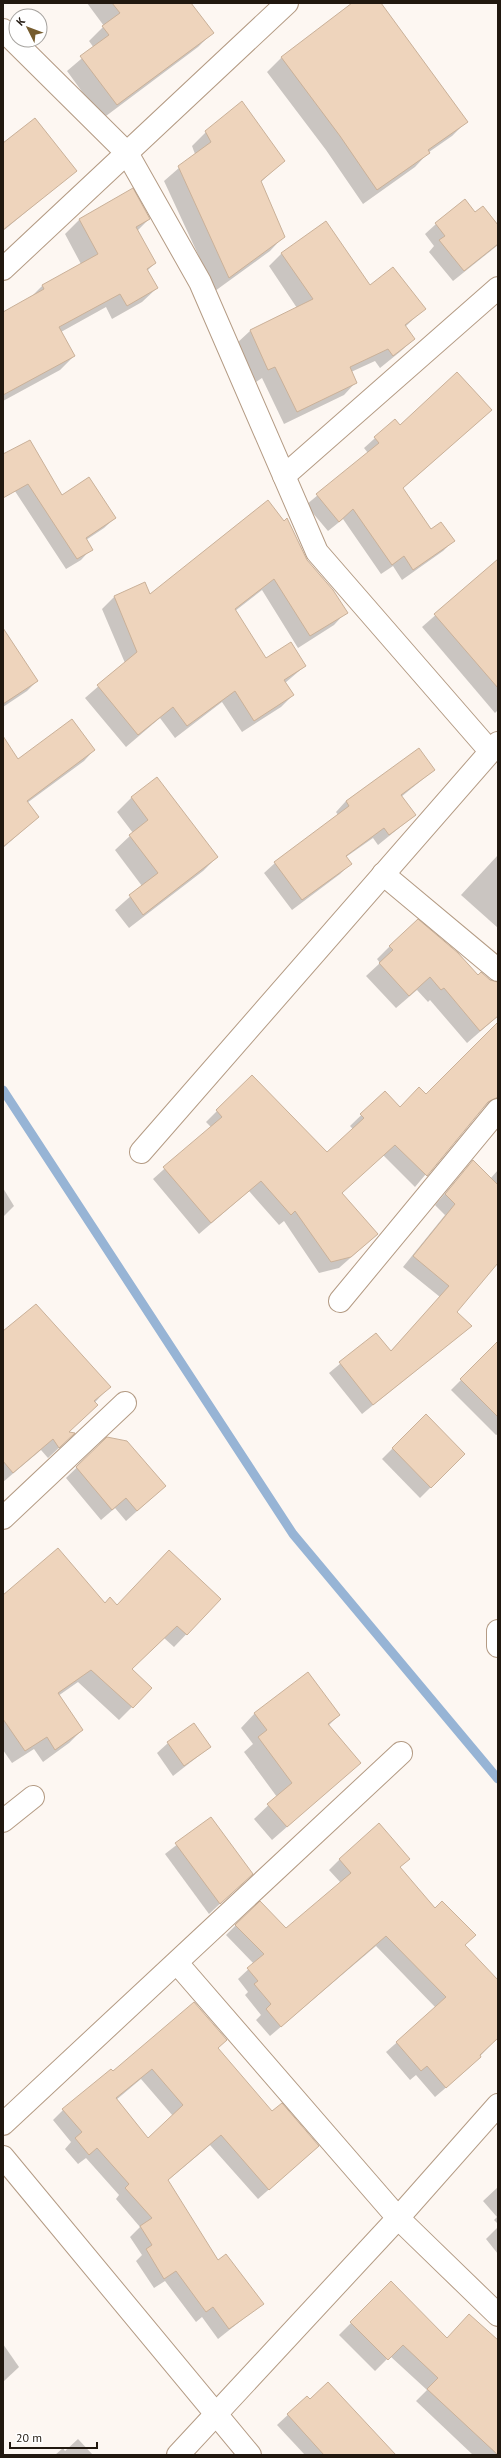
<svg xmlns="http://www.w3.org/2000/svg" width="501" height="2458" font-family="'PT Sans',sans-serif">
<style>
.shadow{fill:#0003;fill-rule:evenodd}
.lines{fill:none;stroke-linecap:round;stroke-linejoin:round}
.stream{stroke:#97b4d5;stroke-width:9}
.building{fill:#eed4bc;stroke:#cab199;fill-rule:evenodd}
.minor-casing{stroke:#b49b84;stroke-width:24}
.minor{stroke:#fff;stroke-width:22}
</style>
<rect width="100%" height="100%" fill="#fdf7f2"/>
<!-- shadow -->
<g class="shadow">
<path d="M87,3H190L212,33L198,47L102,119L67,71L94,48L89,41L104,26Z"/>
<path d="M353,3H379L466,122L452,136L429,152L415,167L363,204L326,150L267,72L281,58Z"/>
<path d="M206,132L283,161L261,182L284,236L270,251L215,291L164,181L195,154L192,146Z"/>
<path d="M3,144L75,171L3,231Z"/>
<path d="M132,190L149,219L137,231L155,263L147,271L157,288L142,302L112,319L106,307L61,332L74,356L60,370L3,401V313L29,299L43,285L81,264L65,234L79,220Z"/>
<path d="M475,213L498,226V245L453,281L429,252L434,246L425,234L436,224Z"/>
<path d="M326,223L370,286L424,309L405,327L414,339L401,351L380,368L375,361L351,372L356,382L344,395L284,424L262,378L256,382L237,343L250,331L297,308L269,266L281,254Z"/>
<path d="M480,420L402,489L431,530L453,541L443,551L402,580L393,566L381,574L343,519L328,531L306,505L368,453L364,448L394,421L399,427Z"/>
<path d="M37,454L62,497L115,518L104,528L86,540L91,549L81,560L66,569L9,482Z"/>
<path d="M498,560V710L495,713L422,627Z"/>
<path d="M307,561L346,612L334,625L298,648L262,590L235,611L266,659L305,666L285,683L293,695L281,707L242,732L222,702L175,738L160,718L126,747L85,698L125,663L102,609L114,597L149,596Z"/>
<path d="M3,654L37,681L27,691L3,707Z"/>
<path d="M3,737L18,761L94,750L84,761L27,803L38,817L3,848Z"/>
<path d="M419,749L434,770L401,797L415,815L378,845L373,838L346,857L350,864L340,874L292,910L264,873L275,863L338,815L336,812L346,801Z"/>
<path d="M132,797L217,857L203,871L129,928L115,910L142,886L115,850L133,833L117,812Z"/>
<path d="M498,855V928L461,895Z"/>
<path d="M390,946L498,982V1016L467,1043L430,1000L428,1002L417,990L396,1008L366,976L380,963L377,959Z"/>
<path d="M498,1039V1095L479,1111L415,1187L383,1155L341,1193L366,1244L339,1268L319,1273L284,1221L279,1225L249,1191L199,1234L153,1179L211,1127L206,1122L252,1076L327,1153L353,1129L350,1126L385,1092L400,1108L426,1095Z"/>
<path d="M473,1161L490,1179L498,1170V1236L456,1313L471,1326L362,1414L329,1373L376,1334L390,1352L440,1297L403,1267L445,1215L435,1205Z"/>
<path d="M3,1188L14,1206L3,1217Z"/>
<path d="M3,1332L109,1387L67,1433L63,1444L48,1458L41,1450L3,1482Z"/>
<path d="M498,1346V1434L496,1435L451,1390L494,1347Z"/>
<path d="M426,1415L464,1454L420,1498L382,1459Z"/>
<path d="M107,1438L154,1496L126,1521L115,1508L101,1520L66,1478Z"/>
<path d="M3,1596L117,1606L220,1599L174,1647L164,1638L131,1669L151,1688L119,1720L78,1682L58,1696L82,1730L69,1743L43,1762L34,1749L12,1763L3,1750Z"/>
<path d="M255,1713L339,1715L328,1726L360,1763L272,1840L254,1819L277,1797L244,1752L253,1744L241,1728Z"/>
<path d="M168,1743L210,1747L173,1776L157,1753Z"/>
<path d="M211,1818L241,1884L209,1914L165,1854Z"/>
<path d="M340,1859H409L399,1868L464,1946L498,1982V2037L470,2067L435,2097L416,2075L410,2080L386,2052L436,2008L376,1946L270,2036L256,2020L261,2015L245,1995L248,1992L238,1979L254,1964L226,1935L236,1925L286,1929L341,1883L329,1870Z"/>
<path d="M217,2048L307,2156L258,2199L210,2145L167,2181L218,2261L262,2304L218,2339L202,2317L196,2322L165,2281L154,2288L136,2261L142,2255L130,2237L140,2227L116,2199L119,2195L86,2158L78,2164L65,2149L71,2142L53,2120L63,2110L113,2073ZM141,2079L173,2116L148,2139L116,2100Z"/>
<path d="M498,2187V2224L494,2220L497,2217L483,2201Z"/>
<path d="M498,2227V2254L486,2239Z"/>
<path d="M391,2283L447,2339L498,2342V2455H473L416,2401L427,2390L390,2356L375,2371L339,2335Z"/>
<path d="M3,2344L19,2367L3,2382Z"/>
<path d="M307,2397L394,2455H305L277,2425Z"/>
<path d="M78,2439L93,2455H55L63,2448L65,2451Z"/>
</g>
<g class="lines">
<!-- stream -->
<path class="stream" d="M3,1090L293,1534L498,1779"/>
</g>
<!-- building -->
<g class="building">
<path d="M112,3H191L214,33L117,105L80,56L109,35L102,26L120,13Z"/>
<path d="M352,3H381L468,122L428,150L430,153L377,190L340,136L281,57Z"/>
<path d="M242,101L285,161L261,181L285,237L229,278L178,166L211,142L205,131Z"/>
<path d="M35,118L77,171L3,230V143Z"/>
<path d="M133,188L150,219L136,227L156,263L147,269L158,288L127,306L120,294L59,327L75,356L3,395V312L44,289L42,285L98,254L79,219Z"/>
<path d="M465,199L475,212L483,206L498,225V244L464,271L439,240L445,236L435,223Z"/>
<path d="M326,221L370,285L393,267L426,309L405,325L415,339L393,356L388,349L350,367L357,383L297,412L275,367L268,370L250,330L313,299L281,253Z"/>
<path d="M457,372L492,410L403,488L431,529L441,522L455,541L413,570L404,556L392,565L353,509L339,522L316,494L379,443L374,437L395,419L400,425Z"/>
<path d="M30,440L62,495L89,477L116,518L86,538L93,550L77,559L28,484L3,498V454Z"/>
<path d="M268,500L284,521L287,518L307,560L333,590L348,613L310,636L274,579L235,609L266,658L291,642L306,666L284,680L294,695L254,721L235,691L187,726L173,707L138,735L97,685L137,652L114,596L145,582L150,594Z"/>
<path d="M498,559V688L434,614Z"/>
<path d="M3,628L38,681L3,704Z"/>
<path d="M72,719L95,750L27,801L39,817L3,847V736L18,759Z"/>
<path d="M419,748L435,770L401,795L416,815L389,835L384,828L346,856L352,864L302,900L274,862L349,806L346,801Z"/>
<path d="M157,777L218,857L143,915L129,895L158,873L129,835L148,820L131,797Z"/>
<path d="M418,919L458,953L478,975L481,972L490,980L498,982V1016L480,1031L444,988L441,990L430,977L409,996L379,963L393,950L389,946Z"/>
<path d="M498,1022V1097L488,1102L427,1176L395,1145L342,1193L378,1234L351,1257L331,1262L295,1211L291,1215L261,1181L211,1223L163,1167L222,1117L216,1110L252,1075L327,1152L364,1118L360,1114L385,1091L400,1107L419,1087L426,1094Z"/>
<path d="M473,1160L498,1185V1263L457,1312L472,1326L373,1405L339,1362L376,1333L391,1351L449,1286L413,1256L455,1204L445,1194Z"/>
<path d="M36,1304L111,1387L94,1401L98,1405L69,1432L75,1433L59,1448L53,1439L13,1473L3,1461V1331Z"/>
<path d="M498,1341V1417L460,1379Z"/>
<path d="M426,1414L465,1454L431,1488L392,1448Z"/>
<path d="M107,1437L127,1441L166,1486L137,1511L126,1498L112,1510L76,1467Z"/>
<path d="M58,1548L105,1603L110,1597L117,1605L169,1550L221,1599L187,1635L177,1626L132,1669L152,1688L133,1708L91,1670L58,1693L83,1730L55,1750L47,1737L25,1751L3,1719V1595Z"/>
<path d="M308,1672L340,1715L328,1724L361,1763L287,1827L267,1804L292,1783L258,1737L267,1730L254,1713Z"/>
<path d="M194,1723L211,1747L184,1766L167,1742Z"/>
<path d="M211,1817L253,1874L220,1904L175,1843Z"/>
<path d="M379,1823L410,1859L400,1867L435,1908L442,1901L476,1935L465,1945L498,1980V2038L480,2055L481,2057L446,2088L427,2066L421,2071L396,2042L446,1997L386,1936L281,2027L266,2009L271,2004L254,1984L258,1981L247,1968L264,1954L235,1925L260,1901L286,1928L351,1873L339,1859Z"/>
<path d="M194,2002L227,2040L218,2048L272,2111L282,2103L319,2146L269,2190L221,2135L168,2180L218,2260L226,2254L264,2304L229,2329L213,2307L206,2312L176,2271L164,2279L146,2249L152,2245L140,2226L152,2218L125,2188L129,2184L97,2148L89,2155L75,2138L82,2132L62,2109L111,2069L113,2071ZM152,2069L183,2105L148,2138L116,2098Z"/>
<path d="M391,2281L447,2338L469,2314L498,2340V2455L427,2389L438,2378L403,2345L388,2360L350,2322Z"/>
<path d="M328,2382L396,2455H324L287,2414L307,2396L310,2399Z"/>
</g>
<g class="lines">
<!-- minor casing -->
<g class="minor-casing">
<g id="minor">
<path d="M3,30L127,153L200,282L317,552L490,751"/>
<path d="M3,269L287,3"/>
<path d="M284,476L498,288"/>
<path d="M383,874L498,970"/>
<path d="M141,1152L498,743"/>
<path d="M340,1301L498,1110"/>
<path d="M3,1518L125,1403"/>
<path d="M498,1631V1646"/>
<path d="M3,1821L33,1797"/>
<path d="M177,1963L398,2218L498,2315"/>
<path d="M3,2124L401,1753"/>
<path d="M3,2157L250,2455"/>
<path d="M178,2455L398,2218L498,2105"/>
</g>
</g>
<!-- minor -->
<use href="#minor" class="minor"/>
</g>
<!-- border -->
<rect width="501" height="2458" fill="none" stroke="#21180f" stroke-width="8"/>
<!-- north arrow -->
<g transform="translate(28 28) rotate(312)"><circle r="19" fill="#ffffff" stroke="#a6a39f"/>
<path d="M0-3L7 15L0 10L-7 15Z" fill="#765c2e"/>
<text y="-6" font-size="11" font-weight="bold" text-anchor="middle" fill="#21180f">K</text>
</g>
<!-- scale -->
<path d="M10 2442v6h87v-6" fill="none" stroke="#21180f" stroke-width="2"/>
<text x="16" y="2442" font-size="12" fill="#21180f" stroke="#ffffff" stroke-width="3" paint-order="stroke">20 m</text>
</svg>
